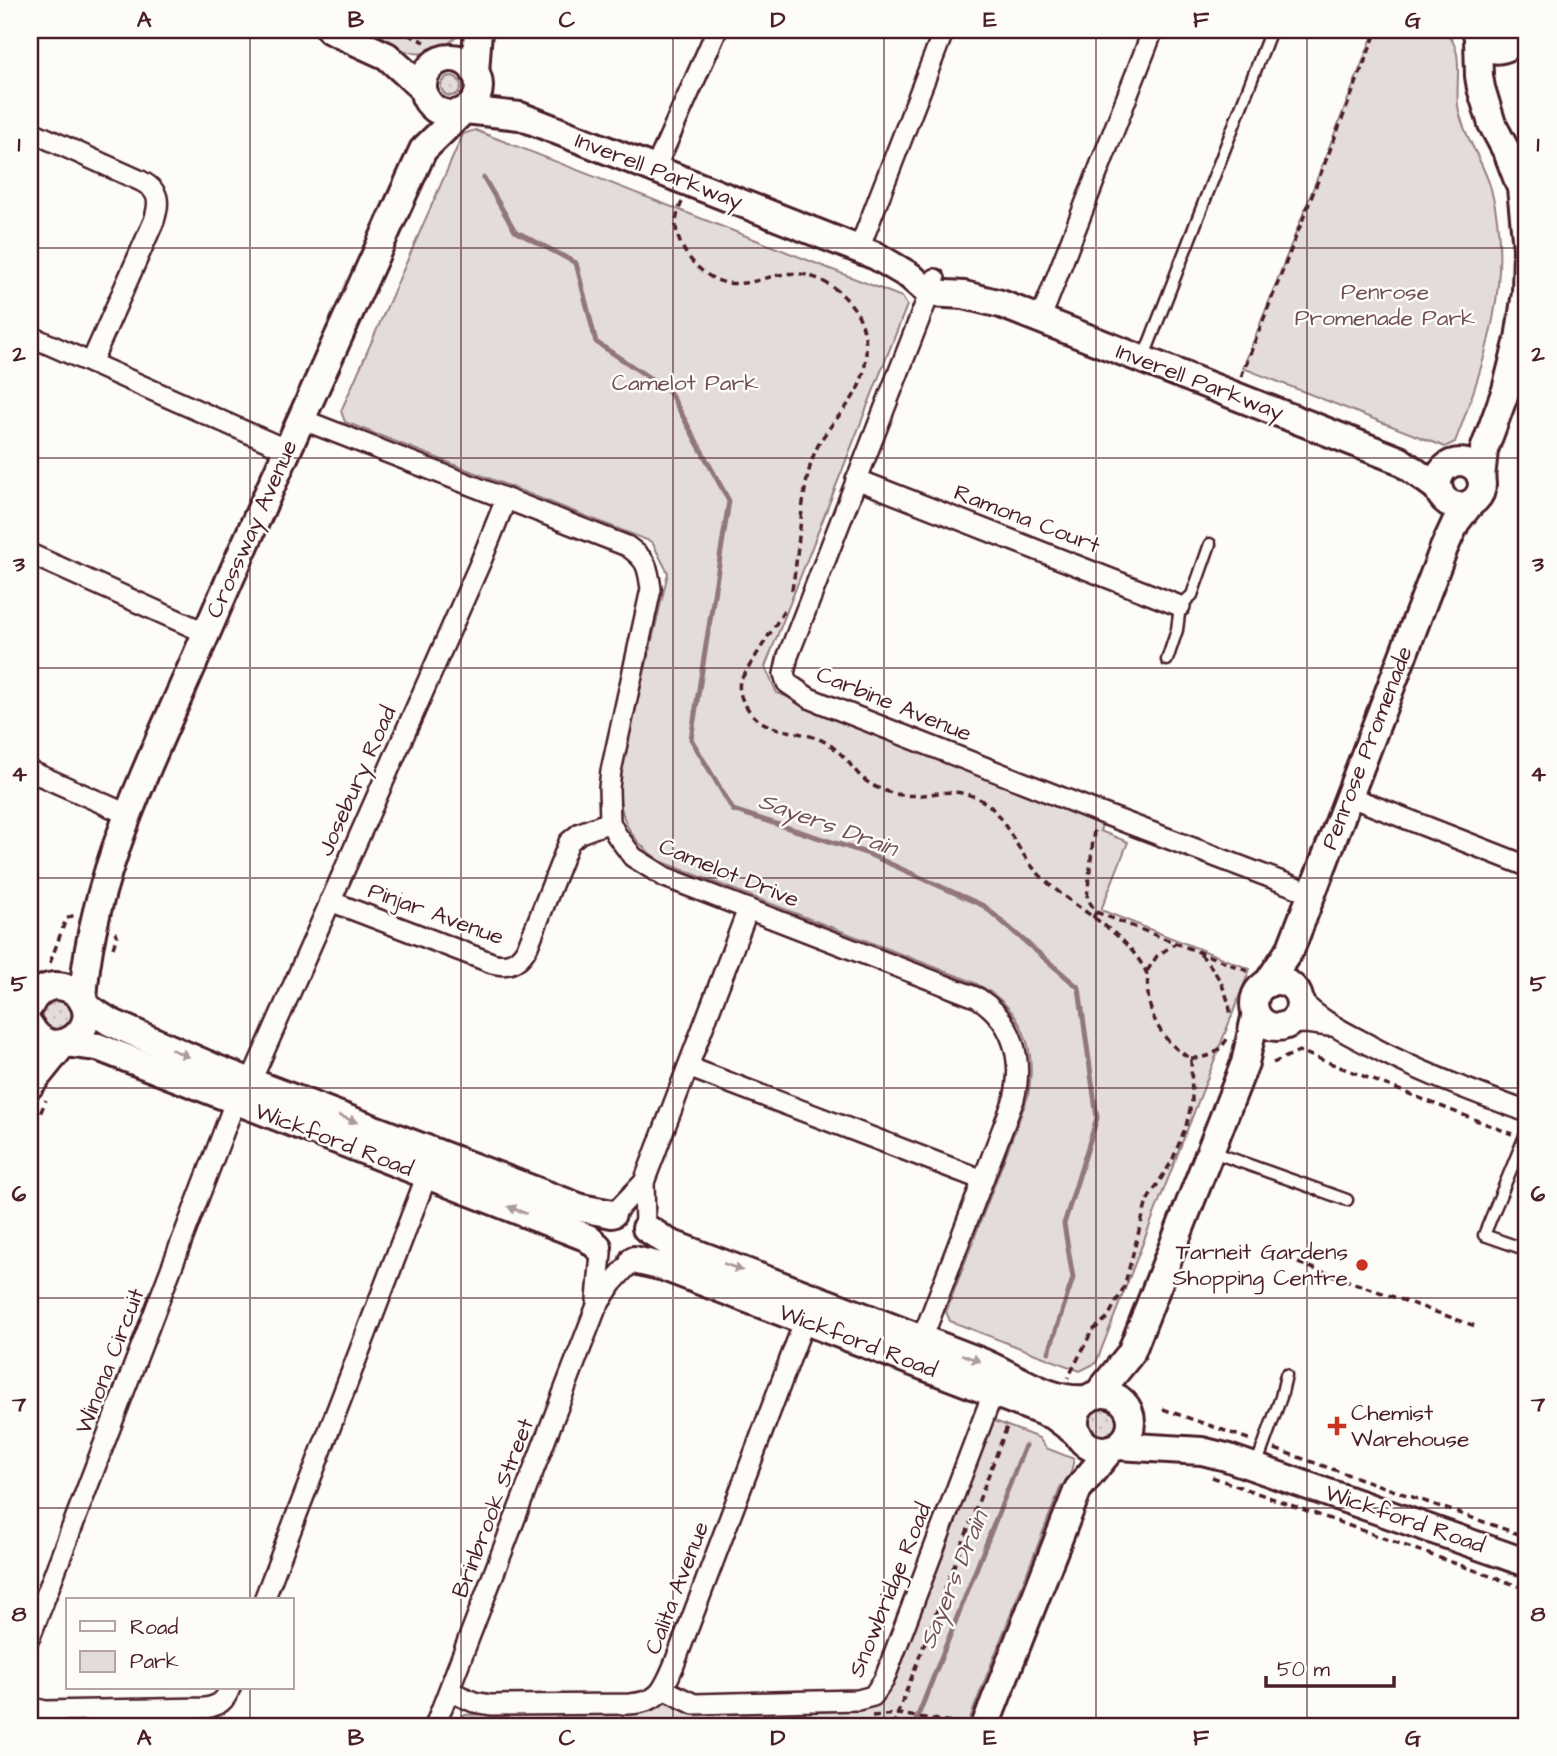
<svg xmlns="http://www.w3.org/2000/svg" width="1557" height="1756" font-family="'Architects Daughter',sans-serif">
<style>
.green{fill:#e3dcda;stroke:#967e82;stroke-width:2}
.garden{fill:url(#garden-dots);stroke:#967e82;stroke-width:2}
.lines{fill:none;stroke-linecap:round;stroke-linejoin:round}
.stream{stroke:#91777b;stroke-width:5}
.lane-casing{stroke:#4a1f2b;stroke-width:15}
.street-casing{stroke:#4a1f2b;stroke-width:24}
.secondary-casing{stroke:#4a1f2b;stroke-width:32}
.path{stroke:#4a1f2b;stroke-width:3.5;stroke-dasharray:7 5;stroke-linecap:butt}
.lane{stroke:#fdfcf7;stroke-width:10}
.street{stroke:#fdfcf7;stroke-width:19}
.secondary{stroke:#fdfcf7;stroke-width:26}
.oneway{fill:#ac999b}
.grid{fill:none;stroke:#4a1f2b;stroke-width:2;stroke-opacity:0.55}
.poi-dot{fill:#c8321e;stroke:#fdfcf7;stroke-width:2.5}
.labels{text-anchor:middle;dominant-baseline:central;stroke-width:5;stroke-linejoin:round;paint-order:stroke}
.street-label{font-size:23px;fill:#4a1f2b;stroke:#fdfcf7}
.park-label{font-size:23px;fill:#704e57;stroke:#fdfcf7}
.poi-label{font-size:23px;fill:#4a1f2b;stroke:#fdfcf7;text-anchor:end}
.water-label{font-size:24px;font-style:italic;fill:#73525a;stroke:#fdfcf7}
.neatline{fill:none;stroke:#4a1f2b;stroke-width:2.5}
.grid-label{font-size:23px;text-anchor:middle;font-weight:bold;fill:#4a1f2b}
</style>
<defs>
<pattern id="garden-dots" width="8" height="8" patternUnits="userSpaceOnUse" patternTransform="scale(1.75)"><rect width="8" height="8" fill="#e3dcda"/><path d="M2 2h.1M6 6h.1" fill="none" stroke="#c4bcbb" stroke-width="1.8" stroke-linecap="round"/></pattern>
</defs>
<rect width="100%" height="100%" fill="#fdfcf7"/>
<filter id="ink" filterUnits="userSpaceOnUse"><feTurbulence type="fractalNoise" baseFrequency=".0143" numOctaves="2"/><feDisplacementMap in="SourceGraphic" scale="14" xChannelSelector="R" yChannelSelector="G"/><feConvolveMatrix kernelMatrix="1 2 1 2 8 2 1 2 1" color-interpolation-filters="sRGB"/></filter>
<g filter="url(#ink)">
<!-- green -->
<g class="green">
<path d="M371,30H462C445,52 420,62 394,45C385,39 382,34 371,30Z"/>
<path d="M1375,30C1388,30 1434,26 1443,32C1466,44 1455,83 1458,106C1463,136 1483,160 1491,189C1514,275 1486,363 1455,442L1445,447L1243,368Z"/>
<path d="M475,130L902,297L907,305L765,667L777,693L1103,821L1100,831L1128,842L1101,910L1250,969L1096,1363L1080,1371L950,1321L946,1312L1027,1099C1040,1045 1019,1002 968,980L660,861C629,839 618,818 619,779L668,573L652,542L345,422L341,411L463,134Z"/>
<path d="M992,1420L1039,1438L1046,1448L1074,1459L1069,1481L1061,1486L967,1726H458L462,1715L647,1710L669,1701L863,1707Z"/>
</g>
<!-- garden -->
<g class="garden">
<circle cx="451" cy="86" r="10"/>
<circle cx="57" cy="1015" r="17"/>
<circle cx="1104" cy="1422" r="15"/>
</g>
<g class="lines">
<!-- stream -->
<g class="stream">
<path d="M484,178L515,231L576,263L596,342L669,391L729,501L691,739L733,810L866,853L984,906L1079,988L1097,1118L1064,1224L1073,1278L1049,1352"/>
<path d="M914,1726L1025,1446"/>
</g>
<!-- lane casing -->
<g class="lane-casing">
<g id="lane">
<path d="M1143,359L1271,30"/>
<path d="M1167,660L1177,630L1180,606L1192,595L1210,544"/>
<path d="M1527,1131L1484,1235L1527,1250"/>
<path d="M1213,1152L1347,1200"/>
<path d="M1256,1466L1281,1397L1286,1375"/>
</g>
</g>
<!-- street casing -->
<g class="street-casing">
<g id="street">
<path d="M30,131L141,181C160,191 160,202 154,221L91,363"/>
<path d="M655,169L717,30"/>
<path d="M859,249L944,30"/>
<path d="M935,279L788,656L784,674L787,683L809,698L1101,813L1311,893"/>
<path d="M1040,320L1153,30"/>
<path d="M30,336L287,450"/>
<path d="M301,419L627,546C647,560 648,566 651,589L611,771L609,788L610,822L616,834L633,857L665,877L978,998C1013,1021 1024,1059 1014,1099L922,1339"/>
<path d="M856,479L1180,606"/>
<path d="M30,554L206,633"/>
<path d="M30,771L129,815"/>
<path d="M1348,796L1527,866"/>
<path d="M330,901L492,963C509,968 520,961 528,946L569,842L580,833L610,822"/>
<path d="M1299,999C1322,1022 1343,1031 1371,1046C1421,1073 1474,1092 1527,1112"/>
<path d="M1288,1024L1306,1023L1329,1026"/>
<path d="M688,1067L983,1180"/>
<path d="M251,1081L481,561L506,499"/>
<path d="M644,1182L645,1226"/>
<path d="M615,1212L644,1182L748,909"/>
<path d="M597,1300L601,1253"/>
<path d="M264,1600L427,1175"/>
<path d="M30,1637L235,1102"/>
<path d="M663,1689L694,1704L858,1700L873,1696L884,1680L993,1393"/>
<path d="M449,1691L474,1702L491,1705L629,1704C659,1702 663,1691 674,1665L809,1309"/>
<path d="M30,1707L45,1711L205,1708C219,1706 225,1701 230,1688"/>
<path d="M435,1726L596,1308L612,1283L632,1261"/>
</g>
</g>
<!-- secondary casing -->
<g class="secondary-casing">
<g id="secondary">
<path d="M330,30L387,56L423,89"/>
<path d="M1476,30C1480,50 1500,56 1514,42L1519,30"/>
<path d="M1478,39L1479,76L1481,88L1492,124L1508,154L1521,188L1527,248L1526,293L1519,339L1506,390L1484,450L1481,478"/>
<circle cx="451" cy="86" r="28"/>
<path d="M475,73L478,30"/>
<path d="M465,110L520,116L876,256L910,276L929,293L964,295L1001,304L1399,460L1439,489"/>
<circle cx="1460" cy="484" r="22"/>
<circle cx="1277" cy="1004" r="23"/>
<path d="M1267,984L1291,948L1444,548L1456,522L1470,504"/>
<path d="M83,1002C88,885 150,763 196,657C269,487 347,319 423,150L462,112"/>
<path d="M30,1005C35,994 43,987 55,986C65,986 74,990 80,997C105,1028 52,1067 30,1026"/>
<path d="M85,1006L110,1022L217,1069L581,1208L612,1214"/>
<path d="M66,1043L98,1047L578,1234L588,1238L598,1247"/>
<path d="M30,1085L64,1043"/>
<path d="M646,1228L669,1243C772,1282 876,1321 979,1361C1014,1375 1049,1403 1088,1399"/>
<path d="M634,1260L664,1267L1054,1416L1078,1434"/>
<circle cx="1103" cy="1422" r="28"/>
<path d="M1097,1395L1131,1353L1245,1063L1256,1013"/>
<path d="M1118,1446L1202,1451L1226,1457L1527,1563"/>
<path d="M985,1726L1078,1489L1111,1449"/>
</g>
</g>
<!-- path -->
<g class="path">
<path d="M397,30L425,42"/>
<path d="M682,202C678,211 674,222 677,233C682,255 704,279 727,283C747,286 765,277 784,274C810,270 838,286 853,307C862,319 865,332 866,346C868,406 825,415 811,463C799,506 800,551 791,594"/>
<path d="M1241,377L1377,30"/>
<path d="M784,611L740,681C738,689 741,699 746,706C765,738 803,726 830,745C857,764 853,782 892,793C928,803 953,778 990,806C1008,825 1018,851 1036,871C1068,907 1120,925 1144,968C1149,975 1147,985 1148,994C1150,1020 1167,1047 1191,1058L1192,1101L1186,1126L1172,1161L1147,1201L1124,1287L1108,1317L1092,1331L1068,1378"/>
<path d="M1096,912L1250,972"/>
<path d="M1093,918L1096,912L1087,898L1094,830"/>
<path d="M113,948L117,936L115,932"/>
<path d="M1200,954C1217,971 1229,994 1231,1018"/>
<path d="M50,963L66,919L74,915"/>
<path d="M30,964L40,968"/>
<path d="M1147,971L1157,956L1176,943"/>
<path d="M1191,1058C1208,1058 1218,1054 1227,1039"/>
<path d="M1273,1063L1299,1051L1512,1134"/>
<path d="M30,1117L40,1114L46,1100"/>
<path d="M1298,1263L1478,1327"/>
<path d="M1163,1409L1251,1440"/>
<path d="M1275,1449L1527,1537"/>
<path d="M1212,1477L1527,1589"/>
<path d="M872,1716L898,1714L966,1724"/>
<path d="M456,1722H476"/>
<path d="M635,1723H693"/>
<path d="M893,1726L1008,1424"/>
<path d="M1107,1726L1527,1721"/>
</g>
<!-- lane -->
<use href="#lane" class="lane"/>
<!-- street -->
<use href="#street" class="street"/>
<!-- secondary -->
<use href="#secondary" class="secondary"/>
</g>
<!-- one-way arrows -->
<defs><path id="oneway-solid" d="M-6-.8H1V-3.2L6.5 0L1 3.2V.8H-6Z" transform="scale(1.75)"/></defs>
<g class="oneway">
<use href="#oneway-solid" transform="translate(180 1053) rotate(23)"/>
<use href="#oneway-solid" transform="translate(348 1119) rotate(21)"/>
<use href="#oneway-solid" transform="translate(517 1210) rotate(-159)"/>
<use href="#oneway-solid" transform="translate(733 1267) rotate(21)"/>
<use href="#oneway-solid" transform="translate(971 1358) rotate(21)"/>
</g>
</g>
<!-- grid -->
<path class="grid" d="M250,30V1600M461,30V1726M673,30V1726M884,30V1726M1096,30V1726M1307,30V1726M30,248H1527M30,458H1527M30,668H1527M30,878H1527M30,1088H1527M30,1298H1527M30,1508H1527M250,1688V1726"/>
<!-- markers -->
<g class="poi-dot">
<circle cx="1362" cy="1265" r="7"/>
<path d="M1333.5 1415.5h7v7h7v7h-7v7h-7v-7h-7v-7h7z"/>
</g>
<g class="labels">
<!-- street labels -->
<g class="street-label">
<text transform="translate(659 171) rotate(21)">Inverell Parkway</text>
<text transform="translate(1200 382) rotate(21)">Inverell Parkway</text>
<text transform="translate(1027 519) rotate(21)">Ramona Court</text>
<text transform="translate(252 529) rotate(-66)">Crossway Avenue</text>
<text transform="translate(894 704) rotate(22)">Carbine Avenue</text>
<text transform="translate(1367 748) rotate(-69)">Penrose Promenade</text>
<text transform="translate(357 781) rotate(-66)">Josebury Road</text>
<text transform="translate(729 873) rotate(22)">Camelot Drive</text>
<text transform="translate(436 914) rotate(20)">Pinjar Avenue</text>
<text transform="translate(334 1140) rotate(21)">Wickford Road</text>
<text transform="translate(858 1341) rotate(21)">Wickford Road</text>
<text transform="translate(110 1361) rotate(-69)">Winona Circuit</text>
<text transform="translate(493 1508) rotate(-69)">Brinbrook Street</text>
<text transform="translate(1405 1519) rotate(19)">Wickford Road</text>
<text transform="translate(677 1588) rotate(-69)">Calita Avenue</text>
<text transform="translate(890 1590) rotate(-68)">Snowbridge Road</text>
</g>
<!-- park labels -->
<g class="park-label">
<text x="1385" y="292">Penrose<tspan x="1385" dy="26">Promenade Park</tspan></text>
<text x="685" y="383">Camelot Park</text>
</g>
<!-- poi labels -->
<g class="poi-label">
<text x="1348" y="1252">Tarneit Gardens<tspan x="1348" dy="26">Shopping Centre</tspan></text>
<text x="1351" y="1413" text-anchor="start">Chemist<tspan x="1351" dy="26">Warehouse</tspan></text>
</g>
<!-- water labels -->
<g class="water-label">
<text transform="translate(828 825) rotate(20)">Sayers Drain</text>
<text transform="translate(954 1580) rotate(-68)">Sayers Drain</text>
</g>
</g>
<!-- margin -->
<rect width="1557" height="1756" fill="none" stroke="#fdfcf7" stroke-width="77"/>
<!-- legend -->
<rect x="66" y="1598" width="228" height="91" fill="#fdfcf7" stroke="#b5a4a5" stroke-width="2"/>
<rect x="80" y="1621" width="35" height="10" fill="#fdfcf7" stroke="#b5a4a5" stroke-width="2"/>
<text x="130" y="1634" font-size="21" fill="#4a1f2b">Road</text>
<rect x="80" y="1651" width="35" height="21" fill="#e3dcda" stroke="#b5a4a5" stroke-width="2"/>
<text x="130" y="1668" font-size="21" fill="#4a1f2b">Park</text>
<!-- scale -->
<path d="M1266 1676v10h128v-10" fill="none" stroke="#4a1f2b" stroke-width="3.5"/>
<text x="1277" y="1676" font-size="21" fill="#4a1f2b" stroke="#fdfcf7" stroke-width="5" paint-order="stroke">50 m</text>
<rect x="38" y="38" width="1480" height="1680" class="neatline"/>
<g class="grid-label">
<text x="144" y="27">A</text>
<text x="356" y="27">B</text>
<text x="567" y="27">C</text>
<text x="778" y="27">D</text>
<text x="990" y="27">E</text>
<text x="1201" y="27">F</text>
<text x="1413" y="27">G</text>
<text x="19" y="151">1</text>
<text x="1538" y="151">1</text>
<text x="19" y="361">2</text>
<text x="1538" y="361">2</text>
<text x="19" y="571">3</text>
<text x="1538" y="571">3</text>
<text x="19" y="781">4</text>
<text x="1538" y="781">4</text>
<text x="19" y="991">5</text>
<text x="1538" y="991">5</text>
<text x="19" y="1201">6</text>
<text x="1538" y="1201">6</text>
<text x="19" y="1411">7</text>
<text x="1538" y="1411">7</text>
<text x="19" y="1621">8</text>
<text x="1538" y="1621">8</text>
<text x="144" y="1745">A</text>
<text x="356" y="1745">B</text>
<text x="567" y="1745">C</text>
<text x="778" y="1745">D</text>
<text x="990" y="1745">E</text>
<text x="1201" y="1745">F</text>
<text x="1413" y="1745">G</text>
</g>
</svg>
